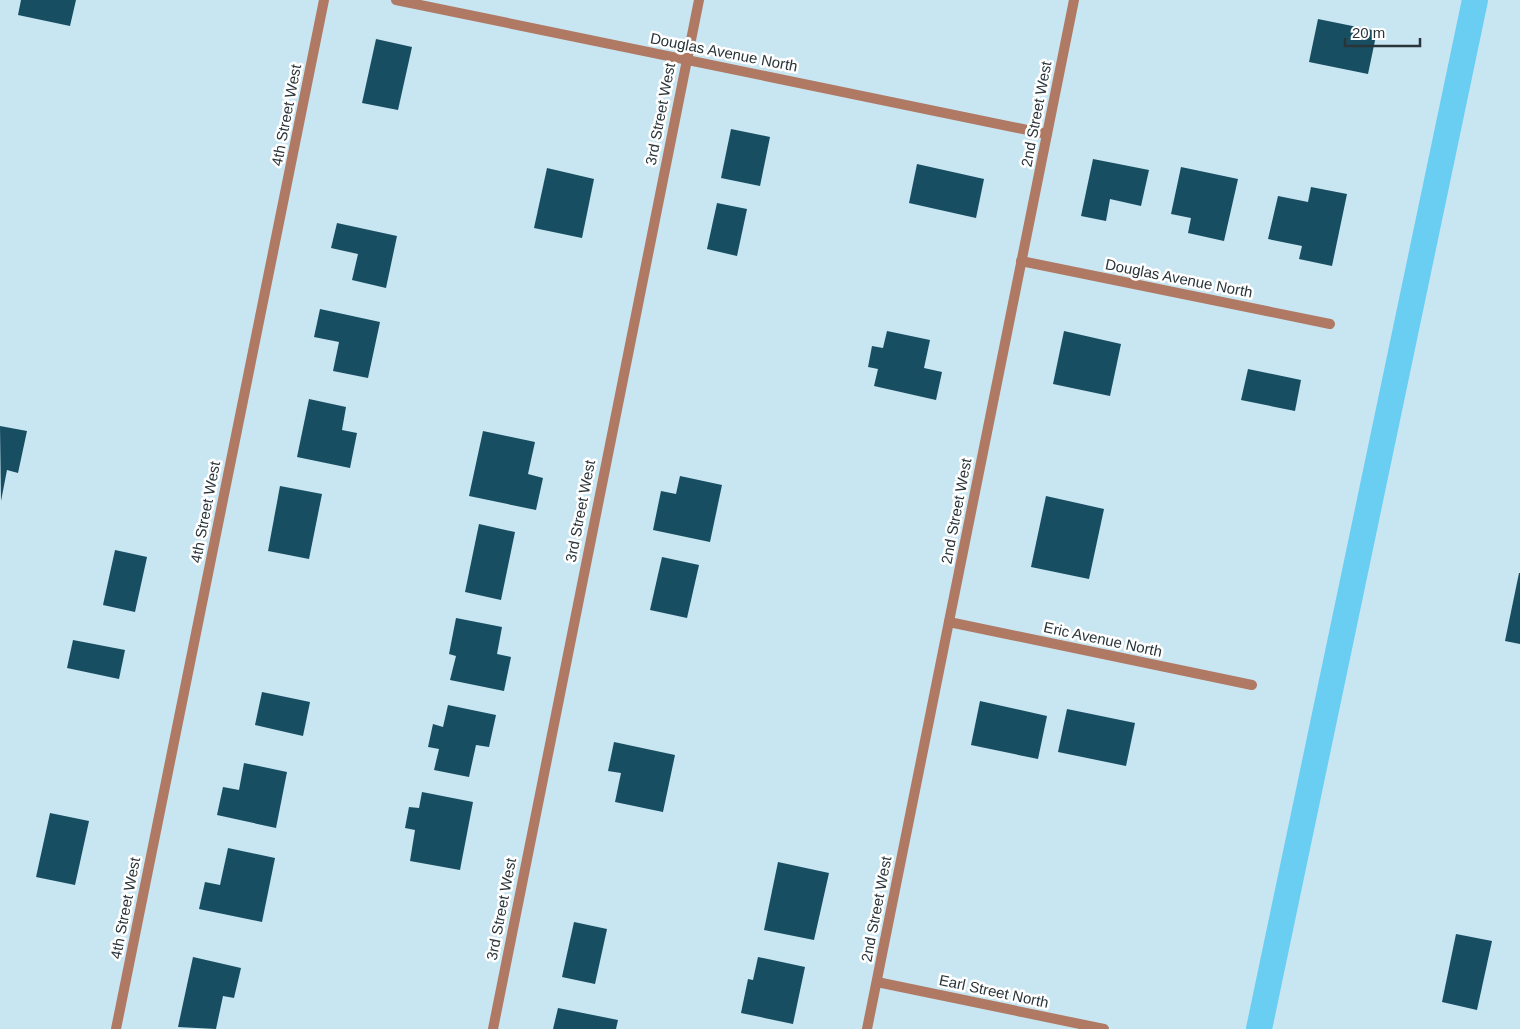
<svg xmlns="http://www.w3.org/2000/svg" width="1520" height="1029" font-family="Helvetica,sans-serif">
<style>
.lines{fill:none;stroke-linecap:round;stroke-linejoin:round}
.canal{stroke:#6acef3;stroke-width:26}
.building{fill:#174e61}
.street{stroke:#b07964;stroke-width:10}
.labels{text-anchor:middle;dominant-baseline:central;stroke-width:5;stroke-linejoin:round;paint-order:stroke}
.street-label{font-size:15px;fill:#2a353a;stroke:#fff}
</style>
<rect width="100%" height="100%" fill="#c8e5f2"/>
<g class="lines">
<!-- canal -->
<path class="canal" d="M1259,1029L1475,0"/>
</g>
<!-- building -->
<g class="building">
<path d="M21,0H76L70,26L18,15Z"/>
<path d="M1318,19L1377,31L1368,74L1309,62Z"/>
<path d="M376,39L412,47L398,110L362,103Z"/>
<path d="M731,129L770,137L760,186L721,178Z"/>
<path d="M1093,159L1149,170L1141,206L1110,199L1106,221L1081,216Z"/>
<path d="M917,164L984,179L976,218L909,203Z"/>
<path d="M1181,167L1238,179L1224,241L1188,233L1191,218L1171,214Z"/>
<path d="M547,168L594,179L582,238L534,228Z"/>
<path d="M1311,187L1347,194L1332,266L1299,259L1302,246L1268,239L1278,196L1308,202Z"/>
<path d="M717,203L747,209L737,256L707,249Z"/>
<path d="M337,223L397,236L386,288L352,280L358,254L331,248Z"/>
<path d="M320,309L380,322L368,378L333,371L339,342L314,337Z"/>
<path d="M887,331L930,340L924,368L942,372L936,400L874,386L878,369L868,367L872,346L883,348Z"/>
<path d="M1064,331L1121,344L1110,396L1053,384Z"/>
<path d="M1248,369L1301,380L1295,411L1241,400Z"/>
<path d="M309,399L346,407L342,430L357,433L350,468L297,457Z"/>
<path d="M0,426L27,431L18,473L7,470L1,501Z"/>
<path d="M483,431L535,442L528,474L543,478L536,510L469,496Z"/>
<path d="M680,476L722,485L710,542L653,530L661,491L676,494Z"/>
<path d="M280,486L322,494L309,559L268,551Z"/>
<path d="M1046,496L1104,509L1089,579L1031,567Z"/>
<path d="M479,524L515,532L501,600L465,592Z"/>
<path d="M115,550L147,557L135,612L103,605Z"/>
<path d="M662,557L699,565L687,618L650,610Z"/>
<path d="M1519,573H1520V644L1505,641Z"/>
<path d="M456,618L502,627L497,654L511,657L504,691L450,680L456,656L449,654Z"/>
<path d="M73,640L125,650L119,679L67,668Z"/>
<path d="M262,692L310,702L303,736L255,725Z"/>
<path d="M980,701L1047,716L1038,759L971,745Z"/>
<path d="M448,705L496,715L489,747L476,745L469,777L434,770L439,749L428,747L433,724L443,727Z"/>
<path d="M1067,709L1135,723L1126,766L1058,752Z"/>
<path d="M614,742L675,755L663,812L615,802L621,773L608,771Z"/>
<path d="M244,763L287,772L276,828L217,815L223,787L239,790Z"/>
<path d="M422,792L473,802L460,870L410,861L415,830L405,828L409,807L419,808Z"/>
<path d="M50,813L89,821L75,885L36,877Z"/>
<path d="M228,848L275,858L262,922L199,909L205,882L220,885Z"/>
<path d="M778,862L829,873L814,940L764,930Z"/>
<path d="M574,922L607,929L595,984L562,977Z"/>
<path d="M1456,934L1492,941L1477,1010L1442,1002Z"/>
<path d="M193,957L241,968L234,998L223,996L216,1029L178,1027Z"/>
<path d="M758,957L805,967L793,1024L741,1013L748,979L753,980Z"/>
<path d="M558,1008L618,1020L616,1029H553Z"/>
</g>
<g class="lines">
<!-- street -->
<g class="street">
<path d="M396,0L1047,134"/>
<path d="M1021,261L1330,324"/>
<path d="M949,622L1252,685"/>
<path d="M877,982L1104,1029"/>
<path d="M116,1029L324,0"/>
<path d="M493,1029L699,0"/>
<path d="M867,1029L1074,0"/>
</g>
</g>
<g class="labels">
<!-- street labels -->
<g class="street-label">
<text transform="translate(724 52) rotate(11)">Douglas Avenue North</text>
<text transform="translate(660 114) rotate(-79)">3rd Street West</text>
<text transform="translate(1036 114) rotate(-79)">2nd Street West</text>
<text transform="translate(286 115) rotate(-79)">4th Street West</text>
<text transform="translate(1179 278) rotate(11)">Douglas Avenue North</text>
<text transform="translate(580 511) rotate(-79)">3rd Street West</text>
<text transform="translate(956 511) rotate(-79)">2nd Street West</text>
<text transform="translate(205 512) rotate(-79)">4th Street West</text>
<text transform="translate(1103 639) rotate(12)">Eric Avenue North</text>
<text transform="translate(125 908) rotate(-79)">4th Street West</text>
<text transform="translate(501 909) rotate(-79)">3rd Street West</text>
<text transform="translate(876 909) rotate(-79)">2nd Street West</text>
<text transform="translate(994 991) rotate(12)">Earl Street North</text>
</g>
</g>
<!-- scale -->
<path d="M1345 38v8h75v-8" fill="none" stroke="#2a353a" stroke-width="2.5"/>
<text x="1352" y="38" font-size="15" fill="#2a353a" stroke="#ffffff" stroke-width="4" paint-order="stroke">20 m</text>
</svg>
